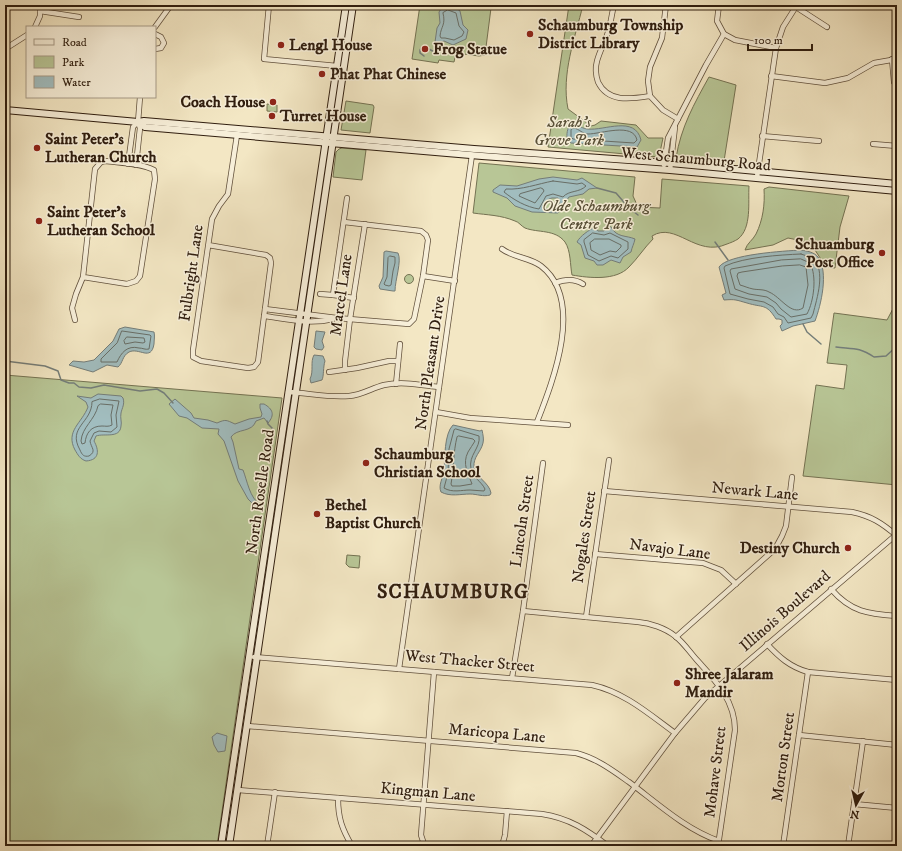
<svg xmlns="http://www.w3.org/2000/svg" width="902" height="851" font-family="'IM FELL DW Pica',serif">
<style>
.green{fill:#b8c696;stroke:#747252}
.water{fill:#a1bdbf;stroke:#747d79;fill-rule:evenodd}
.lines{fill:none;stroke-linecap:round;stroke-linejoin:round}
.shore{stroke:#686e67;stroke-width:1}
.stream{stroke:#747d79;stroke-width:1.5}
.street-casing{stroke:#61503c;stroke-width:6}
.secondary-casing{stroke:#301e0f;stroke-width:8}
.street{stroke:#f7efd9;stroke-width:4.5}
.secondary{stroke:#f7efd9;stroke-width:6}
.poi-dot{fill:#8f2418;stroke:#f7efd9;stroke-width:1.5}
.labels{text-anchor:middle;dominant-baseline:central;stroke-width:3;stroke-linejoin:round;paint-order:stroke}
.poi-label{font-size:16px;font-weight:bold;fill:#301e0f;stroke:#f7efd9;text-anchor:start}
.park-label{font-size:16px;font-style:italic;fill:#595038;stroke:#f7efd9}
.street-label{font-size:16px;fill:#301e0f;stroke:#f7efd9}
.district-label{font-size:20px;font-weight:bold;letter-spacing:1px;fill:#301e0f;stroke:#f7efd9}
</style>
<rect width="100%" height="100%" fill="#f3e7c4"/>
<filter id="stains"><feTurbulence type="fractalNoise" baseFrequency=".005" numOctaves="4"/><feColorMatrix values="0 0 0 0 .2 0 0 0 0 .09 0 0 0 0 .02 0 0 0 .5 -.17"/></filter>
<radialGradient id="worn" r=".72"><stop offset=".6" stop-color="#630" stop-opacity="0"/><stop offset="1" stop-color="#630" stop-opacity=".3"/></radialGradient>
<!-- green -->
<g class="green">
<path d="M420,5H468L491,8L485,55L479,56L456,53L454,62L439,60L438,63L412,59Z"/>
<path d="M569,5H583C575,38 561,74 568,109L591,126L595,125L601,121L636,125L648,138H663L659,157L548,147Z"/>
<path d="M709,77L736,85L724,161L676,158C681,127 694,104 709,77Z"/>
<path d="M346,101L373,105L374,107L370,133L341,130Z"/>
<path d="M267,104L277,105V112L267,111Z"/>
<path d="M342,148L366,150L362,180L333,177L336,152L339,149Z"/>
<path d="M479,163L635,177L633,196L638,207L660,208L662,179L749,186C748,202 752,228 738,239C735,241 730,243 727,244C696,258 676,221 652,236L653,239C644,248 638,258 629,267C616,281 589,278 572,275C570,265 571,251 565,242C555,229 538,233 525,228C521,226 519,222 515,221C501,215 487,215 473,213Z"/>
<path d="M769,187L849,196L840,227L835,268L826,267L815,250L803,241L788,238L773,245L745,250C747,243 753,240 756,234C763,220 765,204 764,189Z"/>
<circle cx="409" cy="279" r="4.5"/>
<path d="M897,301V485L803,476L816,385L844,389L847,365L827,363L834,313L887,320Z"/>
<path d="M5,375L282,398L217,846H5Z"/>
<path d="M347,555L360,556L359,568L349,567L346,564Z"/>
</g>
<!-- water -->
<g class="water">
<path d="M447,6L456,8L460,11L463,25L468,30L466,39L453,45L444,41L438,43L435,42L437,28L440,23L439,12L441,9Z"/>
<path d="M573,123C578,125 583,129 588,129C604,131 635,115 641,140L637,147L571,143L568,141C566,136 567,131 569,126Z"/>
<path d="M553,177L577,180L582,178L597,188L589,189L583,194L569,197L558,213L532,212L515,206L507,198L493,192V190L500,185L517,186L539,179ZM552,198H558L560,202C557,209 553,211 545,208C544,203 547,199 552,198Z"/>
<path d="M607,226L611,227C617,238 626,235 635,239C634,244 632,247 631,252L623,257L620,263L611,260L603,265H597L594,261L585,258L581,245L577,242C580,236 589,230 595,227L598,231H604Z"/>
<path d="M801,250C807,251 814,252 818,257C829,272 821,305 815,321L793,326L782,331L780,326L782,324V320L779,319H776C766,303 763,308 747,303C736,300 736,299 724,300L722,295L726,293L719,267C728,254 785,251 801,250Z"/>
<path d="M386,251L398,253C402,261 395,280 395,291H393L380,289L379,286L383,277L384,252Z"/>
<path d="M125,327L154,332C155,336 154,340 154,344C151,362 139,347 129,352C122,356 123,363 118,367L107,365L93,372L69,365L73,361L84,362L94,360L113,341L119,329Z"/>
<path d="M316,331L325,332L322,341L324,347L322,350L316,349L314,347Z"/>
<path d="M314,355L323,356L325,361C323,367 324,376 322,380L311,383L310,379C314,371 310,362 314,355Z"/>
<path d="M98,394L121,396L123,398C125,404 122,408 121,413C120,418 122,422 121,426C120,439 104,433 96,436L94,441C99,450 100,460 86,461C80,459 78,455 75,450C65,431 82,423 88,407L86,402L77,396L91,398Z"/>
<path d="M175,399L191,413L194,418L208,420L217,423C226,419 226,420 235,424L249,419L261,417L262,414L260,408V404H264C273,409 275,415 268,423L264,418L256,421C252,433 237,428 231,437L233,442L239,469L243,470C247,480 250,499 260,504L261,509L257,508L248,499L238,481L224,441L218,434L219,429L202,428L187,418L179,416L169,404Z"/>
<path d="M453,425L480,431L482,430C483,435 484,439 483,443C481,452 473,457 474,467C476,478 489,482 491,493L490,495C483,497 477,494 470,494C461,494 450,497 441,492C438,485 443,478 444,471C445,458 444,434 453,425Z"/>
<path d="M217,733L227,736L225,751L218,752L214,745L212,737Z"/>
</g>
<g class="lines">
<!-- shore -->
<g class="shore">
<path d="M448,10L456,13L459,26L464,32L462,36L454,40L445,38H441L440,36C441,26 446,25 443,13Z"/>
<path d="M574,128C579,129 583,134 588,134C601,134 633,122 637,140L634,143L573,139L571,137V130Z"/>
<path d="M553,181L577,184L582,183L586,186C579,193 569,190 563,197L553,194L546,196L539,209C526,207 514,200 504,192L506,189C522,190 537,184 553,181Z"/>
<path d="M541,188L543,189L544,191L535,203L519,196L520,194Z"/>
<path d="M593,233L604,235L610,233L628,242V249L618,258L611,256L599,261L588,255L584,242V240Z"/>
<path d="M595,239H609L621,245V247L616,252L610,251L600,255L591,250L590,243Z"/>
<path d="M801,254L813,258C826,271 817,298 813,314L811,318L788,323L784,317L778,314L773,307L764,302L748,299L730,294L724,268L725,266C745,257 779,255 801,254Z"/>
<path d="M390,256L395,257V263L393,271L391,285L389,286L385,285L384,284L387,277L388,258Z"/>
<path d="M801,259L810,263C817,276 814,301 807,314L791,317L781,309L776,303L767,297L749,294L735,289L730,271L731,269L781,260Z"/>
<path d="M800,265L806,267L808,285L803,308C791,316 781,297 769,292C764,289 758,290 753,289C748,288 744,286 740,285L737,276L738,273L742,272L782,266Z"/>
<path d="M122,331L150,335L151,336L149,349C145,350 143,348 139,348C127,345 121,353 117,362H101V359L117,343Z"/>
<path d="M127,337L144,338L145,342L143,343L135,342L125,344L124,341Z"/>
<path d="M100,399L119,401L116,415L117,427L111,432L99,431L94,433L90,441C91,448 97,451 89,456C84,457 82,455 80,450C67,427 92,423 92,402Z"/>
<path d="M101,404L113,405L111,415L112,425C108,427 106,426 102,426C91,426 86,433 85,443L82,444L81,441C82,427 95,420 98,406Z"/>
<path d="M456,429L479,436C481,448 468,455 471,469C473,478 481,481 485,489L484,491C479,491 475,490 470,490C462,490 452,493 444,488L448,473L449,449L454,430Z"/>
<path d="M459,436L473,439L475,441C473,445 470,448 468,452C462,464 468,473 472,484L460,486H452L451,484C454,468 453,453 457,437Z"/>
</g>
<!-- stream -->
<g class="stream">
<path d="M429,49L436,53"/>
<path d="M424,56L420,53V50L421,48L426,52"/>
<path d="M597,188L616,193L629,208L638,215"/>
<path d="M715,242L728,260"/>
<path d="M803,324L807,332L821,344"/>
<path d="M836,347C853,349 859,347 874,357L886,356L897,346"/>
<path d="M5,361L45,366L58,371L61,380L69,383H74L79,387L91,388L104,385L140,391L157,389L164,393L173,403"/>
<path d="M267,421L268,424L273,429"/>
</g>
<!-- street casing -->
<g class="street-casing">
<g id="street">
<path d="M269,5L264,59L337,66"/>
<path d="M614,5C612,13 611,21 609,29C606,40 600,50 597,61C595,68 596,76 598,82C608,103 631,99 650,96L663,110L678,119"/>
<path d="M796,7L827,27"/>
<path d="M40,11L79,17"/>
<path d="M35,27L40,16V5"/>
<path d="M155,27L171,5"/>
<path d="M155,34L161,37L164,43L161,48L155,49"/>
<path d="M724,34L735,40L776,48"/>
<path d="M5,49L27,35"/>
<path d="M892,59L894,82"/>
<path d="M771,76L825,83L848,78L874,63L897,59"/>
<path d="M650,96L648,81L650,67L662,38L666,5"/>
<path d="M762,136L819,141"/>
<path d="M873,144L897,146"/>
<path d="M128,164L133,127L138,122"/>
<path d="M136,165L140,128L138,122L140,97"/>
<path d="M664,165L668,138L706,65L724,34L717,21L719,5"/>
<path d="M670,170L675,127"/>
<path d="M757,177L776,48L783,27L797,5"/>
<path d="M347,198L333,295L354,298"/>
<path d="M208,245L266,255L270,258L271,263L258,362L254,367L248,368L201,361L193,357V350L212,219L219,206L228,194L237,135"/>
<path d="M502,249C514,258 529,257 541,266C585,300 553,381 537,422"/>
<path d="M423,276L455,281"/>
<path d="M555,283C565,279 574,278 583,284"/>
<path d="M320,294L333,295"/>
<path d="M265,309L337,318L409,324L414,319L423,276L428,240L426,235L421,231L344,222"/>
<path d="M264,316C287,319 310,325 333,319"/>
<path d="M75,320L72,308L76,294L83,277L95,169L101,162L105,161C121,163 140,163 154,170L155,179L140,276L136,281L127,284L83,277"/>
<path d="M345,370V361L350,319L365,224"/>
<path d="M329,372L357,368L389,361H398"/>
<path d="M396,384L400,344"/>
<path d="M288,392C308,393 330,398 349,396C362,395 372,388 384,385C402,381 421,385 439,387"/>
<path d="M436,412L470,418L568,425"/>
<path d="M604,491L852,512C871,516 882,523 897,536"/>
<path d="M595,554L703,563L721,570L736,584"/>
<path d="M831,589C851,612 868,614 897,616"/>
<path d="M523,611L638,622C650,623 665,628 675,636C683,642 689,651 696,659C715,680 735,700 735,730L718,846"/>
<path d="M586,617L609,460"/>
<path d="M676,637L775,549L782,536L786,526L792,477"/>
<path d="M767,644C779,657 790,667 808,672L897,680"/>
<path d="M254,657L592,685C624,692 649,714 675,733"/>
<path d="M399,669L472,155"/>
<path d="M512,678L523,611L543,463"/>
<path d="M247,726L576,753C596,758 612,770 629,782C657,803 685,829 719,841"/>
<path d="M799,735L897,745"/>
<path d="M238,790L542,814C569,818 587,830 608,846"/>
<path d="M338,798C338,818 342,829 352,846"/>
<path d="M854,804L897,808"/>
<path d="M424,844L421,835L434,672"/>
<path d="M267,846L275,792"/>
<path d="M502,846L505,835L507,811"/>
<path d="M591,846L675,733L705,698L897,534"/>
<path d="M783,846L808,672"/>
<path d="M848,846L863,741"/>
</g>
</g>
<!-- secondary casing -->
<g class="secondary-casing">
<g id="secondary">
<path d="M5,110L138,122L144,121L474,149L670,163L897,184"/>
<path d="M138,122L145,127L482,156L670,170L897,191"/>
<path d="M221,846L346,5"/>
<path d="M229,846L353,5"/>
</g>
</g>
<!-- street -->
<use href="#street" class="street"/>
<!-- secondary -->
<use href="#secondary" class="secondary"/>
</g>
<!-- markers -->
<g class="poi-dot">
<circle cx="530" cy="34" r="4"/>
<circle cx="281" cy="45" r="4"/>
<circle cx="425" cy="49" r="4"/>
<circle cx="322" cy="74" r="4"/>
<circle cx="273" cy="102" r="4"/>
<circle cx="272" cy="116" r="4"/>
<circle cx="37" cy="148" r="4"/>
<circle cx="39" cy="221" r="4"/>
<circle cx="882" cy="253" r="4"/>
<circle cx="366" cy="463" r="4"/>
<circle cx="317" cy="514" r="4"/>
<circle cx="848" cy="548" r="4"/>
<circle cx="677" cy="683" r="4"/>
</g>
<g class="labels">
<!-- poi labels -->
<g class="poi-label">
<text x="538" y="25">Schaumburg Township<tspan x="538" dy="18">District Library</tspan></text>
<text x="289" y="45">Lengl House</text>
<text x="433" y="49">Frog Statue</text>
<text x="330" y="74">Phat Phat Chinese</text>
<text x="265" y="102" text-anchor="end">Coach House</text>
<text x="280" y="116">Turret House</text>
<text x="45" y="139">Saint Peter's<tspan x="45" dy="18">Lutheran Church</tspan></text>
<text x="47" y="212">Saint Peter's<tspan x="47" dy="18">Lutheran School</tspan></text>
<text x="874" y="244" text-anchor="end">Schuamburg<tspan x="874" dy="18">Post Office</tspan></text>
<text x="374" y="454">Schaumburg<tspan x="374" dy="18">Christian School</tspan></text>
<text x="325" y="505">Bethel<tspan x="325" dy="18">Baptist Church</tspan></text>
<text x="840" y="548" text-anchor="end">Destiny Church</text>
<text x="685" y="674">Shree Jalaram<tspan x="685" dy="18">Mandir</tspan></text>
</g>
<!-- park labels -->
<g class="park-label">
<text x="569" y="122">Sarah's<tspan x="569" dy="18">Grove Park</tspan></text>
<text x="596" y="206">Olde Schaumburg<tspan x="596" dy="18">Centre Park</tspan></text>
</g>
<!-- street labels -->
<g class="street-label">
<text transform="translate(696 159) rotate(5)">West Schaumburg Road</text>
<text transform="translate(191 273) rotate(-82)">Fulbright Lane</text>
<text transform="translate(341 295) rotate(-82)">Marcel Lane</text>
<text transform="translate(430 363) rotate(-82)">North Pleasant Drive</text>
<text transform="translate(755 491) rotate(5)">Newark Lane</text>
<text transform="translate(260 492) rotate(-82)">North Roselle Road</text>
<text transform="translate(522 521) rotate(-82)">Lincoln Street</text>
<text transform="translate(584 537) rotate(-82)">Nogales Street</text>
<text transform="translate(670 549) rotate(7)">Navajo Lane</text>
<text transform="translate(785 611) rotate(-41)">Illinois Boulevard</text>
<text transform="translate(470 661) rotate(5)">West Thacker Street</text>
<text transform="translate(497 733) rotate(5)">Maricopa Lane</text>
<text transform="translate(783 757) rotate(-82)">Morton Street</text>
<text transform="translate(715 772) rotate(-83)">Mohave Street</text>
<text transform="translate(428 792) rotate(5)">Kingman Lane</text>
</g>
<!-- district labels -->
<g class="district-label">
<text x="453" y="592">SCHAUMBURG</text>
</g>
</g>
<!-- margin -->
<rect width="902" height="851" fill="none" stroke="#f3e7c4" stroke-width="20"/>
<rect x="6" y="6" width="890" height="839" fill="none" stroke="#301e0f" stroke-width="2"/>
<rect x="10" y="10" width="882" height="831" fill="none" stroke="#301e0f"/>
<!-- legend -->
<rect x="26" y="26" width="130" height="72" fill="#f7efd9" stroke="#a79b88"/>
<rect x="34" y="39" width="20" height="6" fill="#f7efd9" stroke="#a79b88"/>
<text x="62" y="46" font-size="12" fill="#301e0f">Road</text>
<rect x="34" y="56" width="20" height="12" fill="#b8c696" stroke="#a79b88"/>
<text x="62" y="66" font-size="12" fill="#301e0f">Park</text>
<rect x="34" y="76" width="20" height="12" fill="#a1bdbf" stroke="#a79b88"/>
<text x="62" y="86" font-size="12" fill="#301e0f">Water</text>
<!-- north arrow -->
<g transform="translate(856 805) rotate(188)" stroke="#f7efd9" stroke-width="3" paint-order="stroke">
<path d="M0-3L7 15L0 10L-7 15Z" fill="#301e0f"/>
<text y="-6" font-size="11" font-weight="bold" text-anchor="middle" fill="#301e0f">N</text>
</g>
<!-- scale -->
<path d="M748 44v6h64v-6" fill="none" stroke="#301e0f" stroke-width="2"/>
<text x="754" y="44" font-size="12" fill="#301e0f" stroke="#f7efd9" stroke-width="3" paint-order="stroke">100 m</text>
<rect width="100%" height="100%" filter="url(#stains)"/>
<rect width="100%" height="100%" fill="url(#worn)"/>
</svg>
